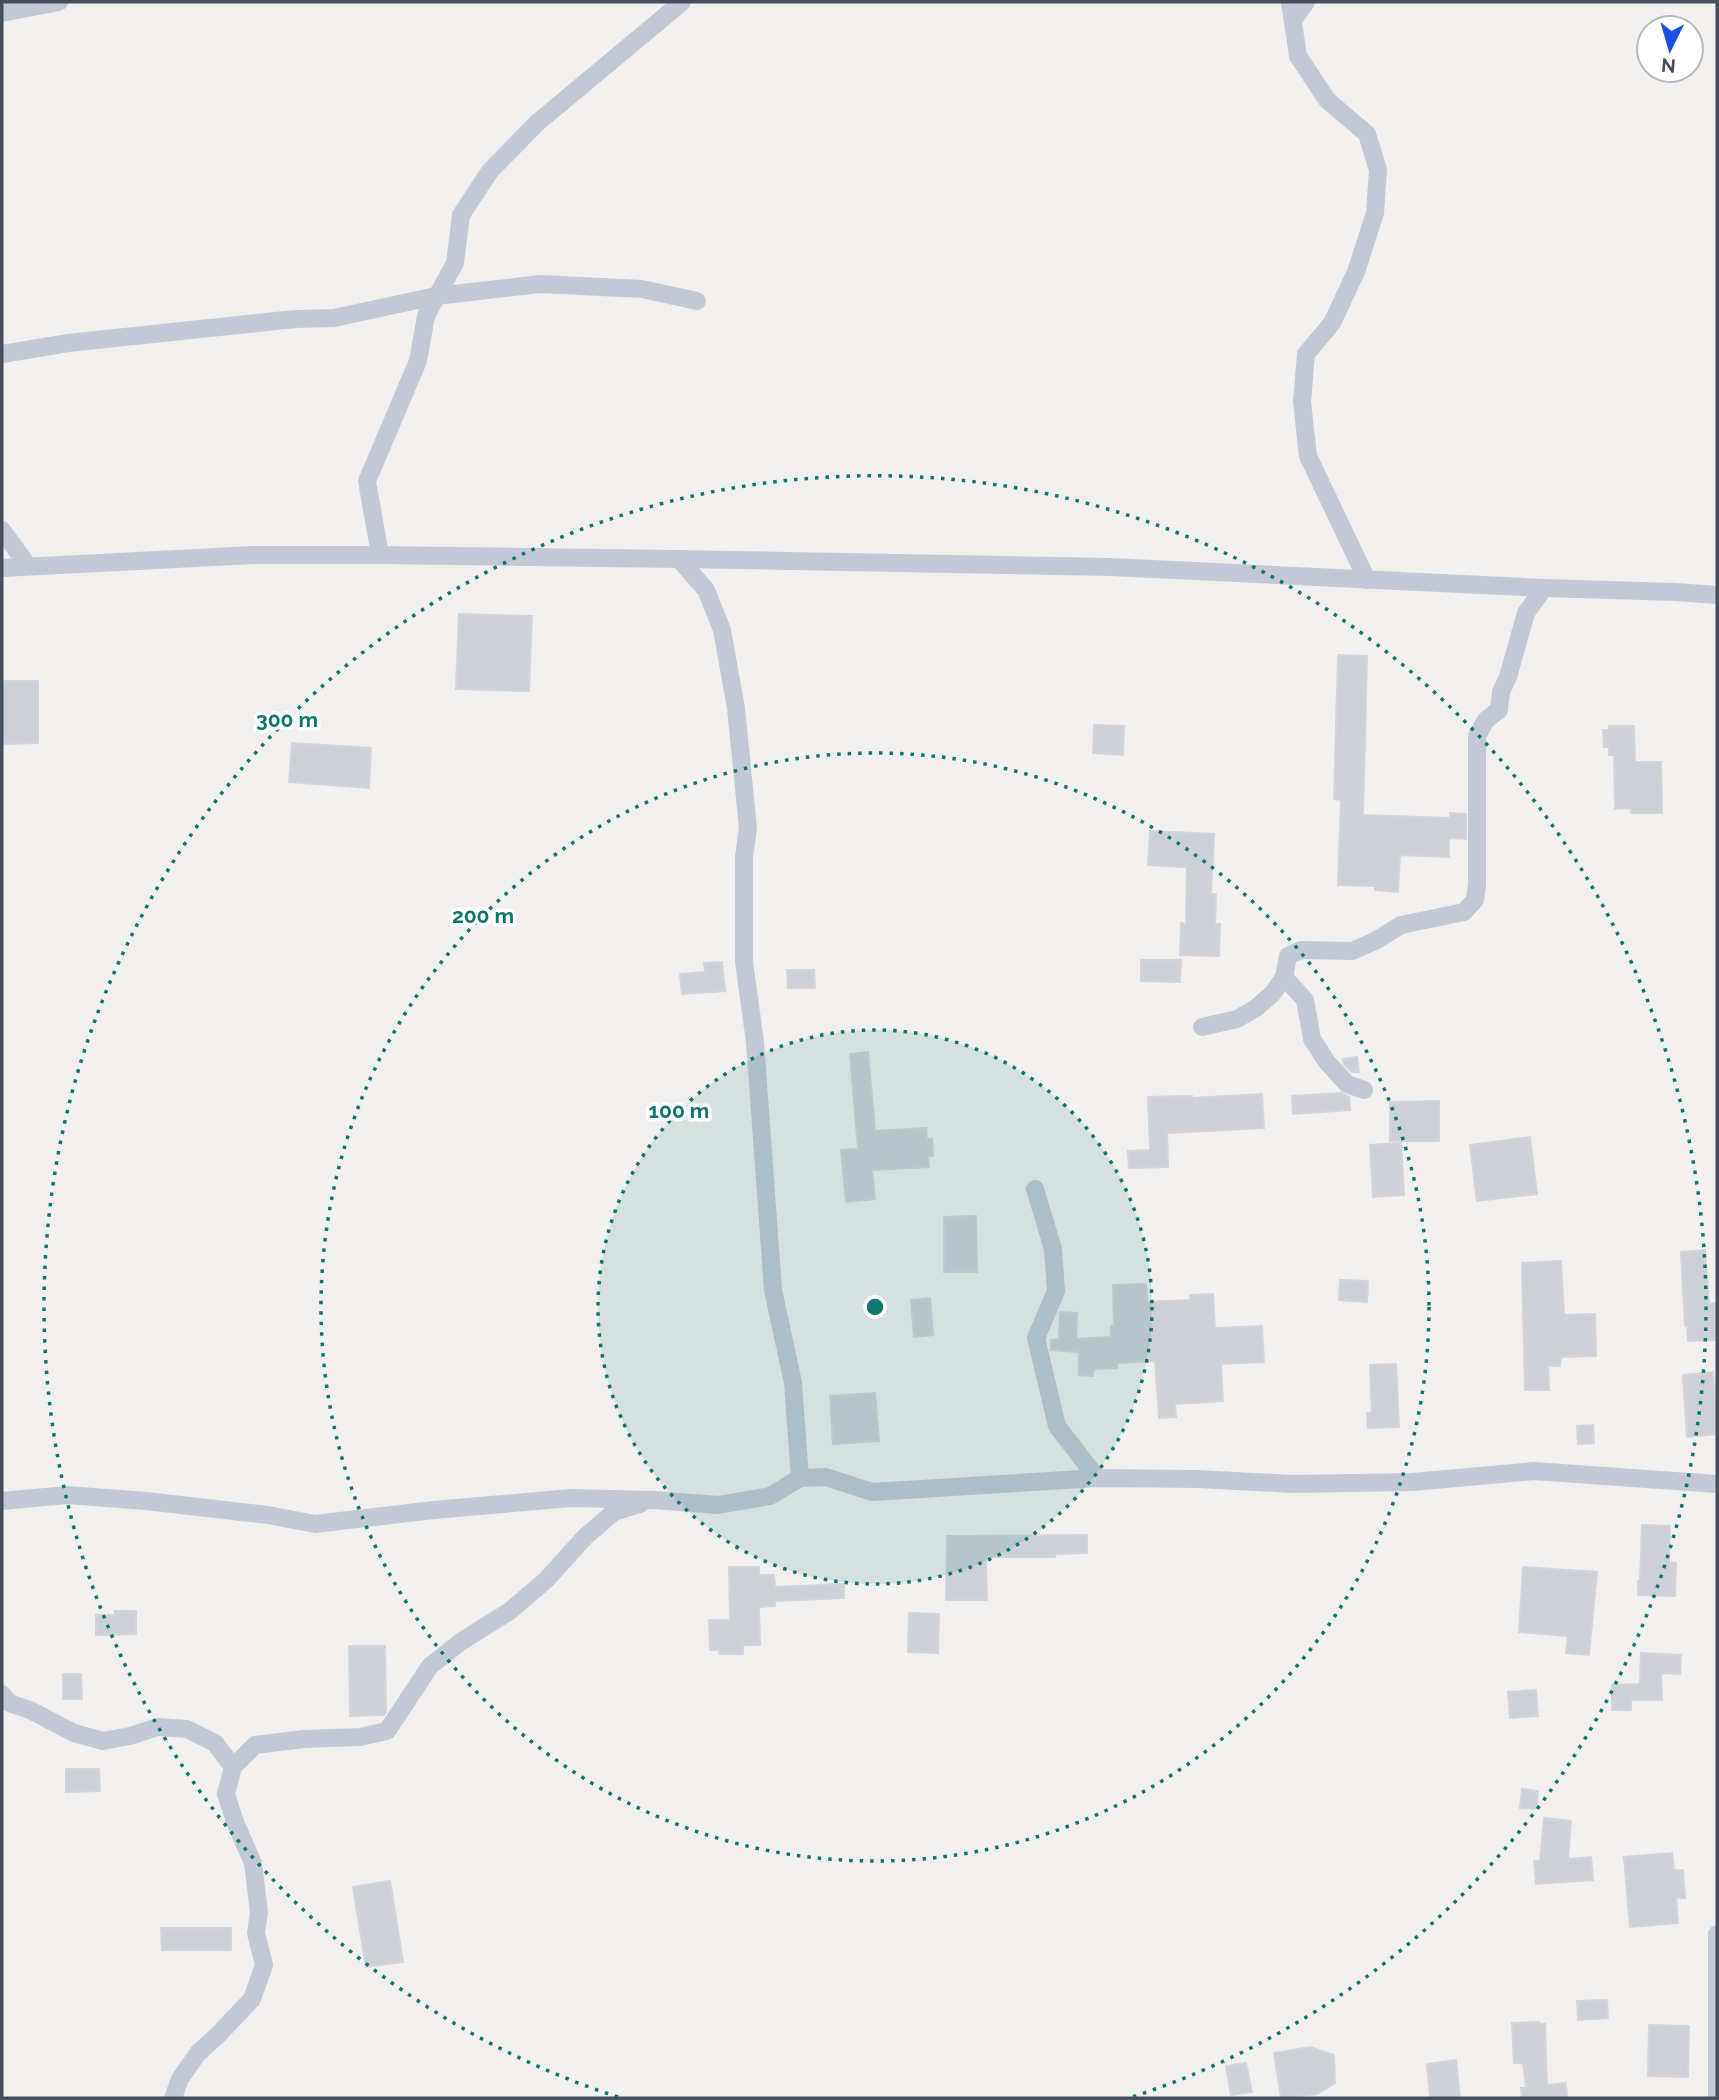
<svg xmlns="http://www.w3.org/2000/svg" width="1719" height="2100" font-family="Raleway,sans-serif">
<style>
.building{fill:#ced0d7;stroke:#d3d4db;stroke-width:2}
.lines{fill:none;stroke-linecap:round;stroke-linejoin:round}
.street{stroke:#c3c9d4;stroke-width:18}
.ring{fill:none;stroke:#0f766e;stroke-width:3.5;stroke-dasharray:3.5 7}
.centre{fill:#0f766e;stroke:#fff;stroke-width:3.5}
.ring-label{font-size:21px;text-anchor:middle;font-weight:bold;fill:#0f766e;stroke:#fff;stroke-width:7;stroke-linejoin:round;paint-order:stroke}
</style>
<rect width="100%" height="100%" fill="#f2f0ef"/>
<!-- building -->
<g class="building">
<path d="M459,614L532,616L529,691L456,689Z"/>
<path d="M1338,655L1367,656L1363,815L1450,818V813L1466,814V839L1449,838V857L1400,855L1398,892L1375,890V886L1338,885L1341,800L1334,799Z"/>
<path d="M2,681H38V743L2,744Z"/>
<path d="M1094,725L1124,726L1123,755L1093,753Z"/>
<path d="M1609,726H1634L1635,762H1661L1662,813H1631V808L1615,809L1614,755H1609V747H1604L1603,730H1609Z"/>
<path d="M292,743L371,748L369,788L289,782Z"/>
<path d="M1150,831L1214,834L1211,894H1216L1215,924H1220L1219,956L1180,955L1181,923L1186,924L1187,867L1148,865Z"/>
<path d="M1141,960H1181L1180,982L1141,981Z"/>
<path d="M722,962L725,991L682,994L680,974L705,972L704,963Z"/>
<path d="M787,970H814L815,988H788Z"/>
<path d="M868,1052L875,1131L926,1128L927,1139H932L933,1156H928L929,1167L872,1170L875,1199L846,1202L841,1150L858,1149L850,1054Z"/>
<path d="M1357,1057L1359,1072H1352L1344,1064L1343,1059Z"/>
<path d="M1341,1093L1349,1097L1350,1110L1293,1114L1292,1096Z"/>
<path d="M1262,1094L1264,1128L1167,1133L1168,1167L1129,1168L1128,1151L1150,1150L1148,1097L1192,1096V1098Z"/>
<path d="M1439,1101V1141H1390V1102Z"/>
<path d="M1530,1137L1537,1194L1477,1201L1470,1145Z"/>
<path d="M1401,1143L1404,1195L1373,1197L1370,1145Z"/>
<path d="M976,1216L977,1272H944V1217Z"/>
<path d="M1705,1250L1709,1304L1717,1303V1340L1688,1341L1687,1326H1685L1681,1252Z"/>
<path d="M1561,1261L1564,1315L1595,1314L1596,1356L1561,1357L1560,1366H1548L1549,1390H1525L1522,1263Z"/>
<path d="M1340,1280L1368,1281L1367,1302L1339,1300Z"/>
<path d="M1146,1284L1147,1302L1190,1300V1295L1213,1294L1215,1328L1262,1326L1264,1362L1221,1364L1223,1401L1175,1404L1176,1417L1159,1418L1155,1361L1117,1363V1368L1094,1369L1093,1376L1079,1375V1352L1051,1350V1340L1059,1339L1060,1312L1077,1313L1076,1339L1111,1337V1326H1114L1113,1285Z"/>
<path d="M930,1298L933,1335L914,1337L911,1300Z"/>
<path d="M1396,1364L1399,1427L1368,1428L1367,1413H1372L1370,1365Z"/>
<path d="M1713,1372L1717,1434L1687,1437L1683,1375Z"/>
<path d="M875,1393L879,1441L833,1444L830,1396Z"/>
<path d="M1593,1425L1594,1443L1578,1444L1577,1426Z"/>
<path d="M1642,1525L1670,1526L1669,1563H1676L1675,1596L1638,1595V1581H1640Z"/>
<path d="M1087,1535V1553L1055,1554V1557H986L987,1600H946L947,1536Z"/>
<path d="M729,1567H759V1575H774L775,1587L844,1584V1598L775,1601V1606L759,1607L760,1645H743V1654H720L719,1650H710L709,1620H730Z"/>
<path d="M1523,1567L1597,1572L1589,1655L1566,1653L1568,1636L1519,1632Z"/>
<path d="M115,1611H136V1634L96,1635V1615H115Z"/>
<path d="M909,1613L939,1614L938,1653L908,1652Z"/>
<path d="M349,1646H385L386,1712L384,1715L350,1716Z"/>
<path d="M1641,1653L1681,1655L1680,1674L1661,1673L1662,1700H1631V1710H1612V1685L1640,1684Z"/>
<path d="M63,1674H81L82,1699H63Z"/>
<path d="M1536,1690L1538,1716L1510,1718L1508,1692Z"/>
<path d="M66,1769H99L100,1791L66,1792Z"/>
<path d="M1522,1789L1538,1791L1536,1809L1520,1808Z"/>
<path d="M1544,1818L1571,1821L1568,1859L1591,1857L1593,1880L1536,1884L1534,1861H1540Z"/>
<path d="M1672,1853L1674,1870H1683L1685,1898H1676L1678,1923L1630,1927L1624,1857Z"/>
<path d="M390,1881L403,1962L366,1967L353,1887Z"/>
<path d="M161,1928H231V1950H162Z"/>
<path d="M1607,2000L1608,2018L1578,2020L1577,2001Z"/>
<path d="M1539,2022V2024H1545L1547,2085L1566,2083L1567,2098H1522L1521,2088H1526L1523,2063H1514L1512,2023Z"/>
<path d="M1649,2025L1689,2026L1688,2077L1648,2076Z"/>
<path d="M1310,2047L1334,2055L1335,2083L1317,2094L1281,2098L1274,2053Z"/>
<path d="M1456,2060L1460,2098H1430L1427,2064Z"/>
<path d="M1246,2063L1252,2092L1231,2095L1226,2066Z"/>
</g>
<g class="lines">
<!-- street -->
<g class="street">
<path d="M1290,2L1298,56L1327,100L1367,134L1378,170L1375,213L1356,272L1332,323L1306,354L1302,402L1308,456L1367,580"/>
<path d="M2,13L59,2"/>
<path d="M1294,19L1306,2"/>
<path d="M2,354L68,343L295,319L334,318L436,296L540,284L642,289L697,301"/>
<path d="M2,530L28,566"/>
<path d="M380,555L367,481L418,361L426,316L455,263L461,215L490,171L537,123L682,2"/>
<path d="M679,559L706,590L722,630L736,708L748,828L744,857V962L755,1042L773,1290L793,1383L800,1478"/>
<path d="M2,568L254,555H380L679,559L1111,567L1544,588L1675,592L1717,595"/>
<path d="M1284,977L1305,1000L1312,1039L1327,1062L1347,1084L1364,1090"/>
<path d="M1202,1027L1237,1019L1256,1008L1273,993L1284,977L1288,956L1301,950L1352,951L1375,941L1401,925L1464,912L1475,900L1477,884V736L1486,720L1499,710L1501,692L1508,677L1526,613L1544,588"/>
<path d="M1035,1189L1053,1249L1056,1291L1036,1338L1057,1426L1097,1478"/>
<path d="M2,1501L67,1495L146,1501L268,1515L315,1524L434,1510L571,1498L653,1500L718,1505L770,1496L800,1478L826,1477L872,1492L1097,1478L1198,1479L1292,1484L1413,1482L1534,1471L1717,1484"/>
<path d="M2,1694L9,1703L30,1710L74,1733L103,1741L130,1736L158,1727L187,1729L215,1743L233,1767"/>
<path d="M173,2098L180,2079L198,2053L219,2034L252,1999L264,1965L256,1933L259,1912L253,1863L235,1822L226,1794L233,1767L255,1745L304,1739L360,1737L387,1731L430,1666L462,1641L510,1611L546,1580L585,1537L614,1512L640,1504"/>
<path d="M1717,2098V1934"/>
</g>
</g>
<!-- distance rings -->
<circle cx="875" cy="1307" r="277" fill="#0f766e" fill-opacity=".12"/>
<g class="ring">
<circle cx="875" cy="1307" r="277"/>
<circle cx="875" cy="1307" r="554"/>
<path d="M618 2097A831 831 0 1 1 1132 2097"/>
</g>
<circle cx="875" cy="1307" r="10" class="centre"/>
<g class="ring-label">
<text x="287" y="727">300 m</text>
<text x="483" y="923">200 m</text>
<text x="679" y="1118">100 m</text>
</g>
<!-- border -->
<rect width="1719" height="2100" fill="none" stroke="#474f5c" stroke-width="7"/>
<!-- north arrow -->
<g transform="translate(1670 49) rotate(185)"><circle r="33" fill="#ffffff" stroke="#b5b9be" stroke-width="2"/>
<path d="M0-5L12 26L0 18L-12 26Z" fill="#1c4fdf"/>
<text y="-10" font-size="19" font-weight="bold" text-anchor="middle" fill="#474f5c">N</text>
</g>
</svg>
